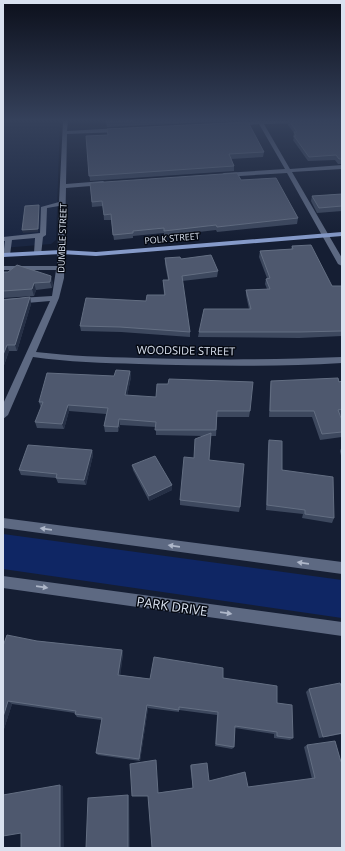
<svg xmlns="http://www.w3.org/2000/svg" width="345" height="851" font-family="'Open Sans',sans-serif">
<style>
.built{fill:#1a2641}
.green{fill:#0f2664}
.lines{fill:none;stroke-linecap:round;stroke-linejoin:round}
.minor{fill:#5d6982;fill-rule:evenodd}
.major{fill:#859ac9;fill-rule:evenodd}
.wall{fill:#3d485e}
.shaded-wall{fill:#263046}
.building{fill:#4e586e;stroke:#636e82}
.oneway{fill:#aeb7c9}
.labels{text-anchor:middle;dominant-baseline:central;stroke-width:3;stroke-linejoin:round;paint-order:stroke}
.far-street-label{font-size:9px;fill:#d9e1ef;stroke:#050912}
.street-label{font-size:11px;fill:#d9e1ef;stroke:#050912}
.near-street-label{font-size:13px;fill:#d9e1ef;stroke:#050912}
</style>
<rect width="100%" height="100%" fill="#151e33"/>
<!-- built -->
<path class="built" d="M3,121H60L56,240L51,244L3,248Z"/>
<!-- green -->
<path class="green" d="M3,534L342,580V618L3,569Z"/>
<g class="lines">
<!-- minor -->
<g class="minor">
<path d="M63,121H68L67,131L120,128L123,130L120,132L67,134L66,184L103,181L106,183L103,185L66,188L64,278L59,298L36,352C70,356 104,357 139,358C207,360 274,360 342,357V363C274,367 207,366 139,364C104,363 68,362 33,357L8,415L3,419V404L50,301L3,305V299L52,296L56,270H4L3,266H57L59,206L47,208L46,235L43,237L41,255L34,253L35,238L12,240L10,255L3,257L5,241H3V237L40,233L41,207L59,202Z"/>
<path d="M258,121H301L298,123L264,124L290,169L342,165V169L292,172L342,258V266L338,264L287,173L224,177L221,175L224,173L285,169L259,124L236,126L233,124Z"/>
<path d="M3,518L342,562V574L3,528Z"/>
<path d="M3,576L342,622V636L3,588Z"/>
</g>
<!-- major -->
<path class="major" d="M342,232V236L96,256L61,254L3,257V253L61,250L96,252Z"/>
</g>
<!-- wall -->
<g class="wall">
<path d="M106,121H232L107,127Z"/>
<path d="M289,121H342V164H338L335,160L308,161L293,140L294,138L293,137L294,133L288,125Z"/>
<path d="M86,136L264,152L263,157L231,159L234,166V171L90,181Z"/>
<path d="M241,180L298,218L297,224L217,232L216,230L164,236V233L133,236V238L114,240L111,220H104L103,206L92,207L90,183Z"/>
<path d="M342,194V211L317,213L311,201L312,196Z"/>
<path d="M292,246L332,286H342V336L299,338L198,337L199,332L249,309L246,295V290L267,289L265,284L266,279L267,278L259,257L260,251L291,249Z"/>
<path d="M165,258L181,259L218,271L217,277L182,281L190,332V337L121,332L81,331L80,326L146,301L164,295L163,280H168L165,264Z"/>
<path d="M17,265L53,283L52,288L36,290L34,296L3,298V272H8Z"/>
<path d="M30,297L31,304L17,351H9L3,368V300Z"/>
<path d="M130,371L131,377L127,396L250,411L249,417H217L216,436H211L209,460L240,507L239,512L180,505V500L194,458L204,436L156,435V427L120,425L118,432H105L104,426L106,414L69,411L64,429L37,428L35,422L41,408L39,402Z"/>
<path d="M271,381H342V415H340L342,420V437L320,440L312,417H269L270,387Z"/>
<path d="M269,440L282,470L334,518L332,523L302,518L303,514L266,510L268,445Z"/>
<path d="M342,446V460L340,451Z"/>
<path d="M92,450L93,455L86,485L58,483L56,478L21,475L19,470Z"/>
<path d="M132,465L172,490L149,501L133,470Z"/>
<path d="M37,641L122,650L123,654L120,675L150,679L223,678L277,703L293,738L290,740L274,738V734L235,728L234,747L232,749L215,746L217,715L179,710V712L148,708L140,761L98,755L96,753L102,720L77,717L75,714V713L12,704L3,732V646Z"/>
<path d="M342,688V734L319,738L306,692L309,689Z"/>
<path d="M307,745L342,848L148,796H132L193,788L190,766L191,765L209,781L248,787L312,779L304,747Z"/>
</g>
<!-- shaded-wall -->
<g class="shaded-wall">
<path d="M39,205V208L38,232L23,233L22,230Z"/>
<path d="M51,276L53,283L52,288L50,282Z"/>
<path d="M34,283L36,290L34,296L32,289Z"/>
<path d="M30,297L31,304L17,351L15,345Z"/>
<path d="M7,345L9,351L3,368V355Z"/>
<path d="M130,371L131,377L126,401L125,395Z"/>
<path d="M68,405L69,411L64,429L62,424Z"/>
<path d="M119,419L120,425L118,432V427Z"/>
<path d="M92,450L93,455L86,485L84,480Z"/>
<path d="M172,485V490L149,501V496Z"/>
<path d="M122,650L123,654L120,678L118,675Z"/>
<path d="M8,701L12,704L3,732V717Z"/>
<path d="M147,705L148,708L140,761L139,759Z"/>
<path d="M60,785L63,786L64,848H60Z"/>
<path d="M128,795H129L130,848H128Z"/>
</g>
<!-- building -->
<g class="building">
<path d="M106,121H134L106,122Z"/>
<path d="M289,121H342V159H339L336,155L309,157L294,136H296L294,132H297Z"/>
<path d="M248,122L264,152L229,154L234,166L89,176L86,136L108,135L107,129Z"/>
<path d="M237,173L241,180L276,178L298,218L217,227L216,225L164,231V228L133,231V233L113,235L111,214L104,215L102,201L92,202L90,183Z"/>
<path d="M342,194V206L319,208L312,196Z"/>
<path d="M39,205L38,229L22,230L25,206Z"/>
<path d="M311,245L332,286H342V331L300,332H199L204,309H251L246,290L270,289L266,279L270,278L260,251L293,249L292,246Z"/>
<path d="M211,255L218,271L182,276L190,332L120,327L80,326L86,298L146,301L147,295H165L163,280H169L165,258L180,257L181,259Z"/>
<path d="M17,265L51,276L50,282L34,283L32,289L3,291V272H8Z"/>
<path d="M30,297L15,345H7L3,355V300Z"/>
<path d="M116,370L130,371L125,395L156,397L157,384H168L169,379L253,382L250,411H217L216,430H155L156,422L119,419L118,427L104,426L108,408L68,405L62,424L35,422L43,402H39L47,373L114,376Z"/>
<path d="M338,378L339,382L342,381V409L338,410L342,420V432L322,434L314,411H270L271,381Z"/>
<path d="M211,433L209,460L244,464L240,507L180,500L184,457L194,458L195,439Z"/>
<path d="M269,440L282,441V470L333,477L334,518L305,514V510L267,505Z"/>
<path d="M28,445L92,450L84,480L56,478L57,474L19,470Z"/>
<path d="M155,456L172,485L149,496L132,465Z"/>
<path d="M7,635L37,641L122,650L118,675L150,679L154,657L223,668V678L277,686V703L292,705L293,738L277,736V732L235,726L234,747L216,744L218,712L179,707V710L147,705L139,759L96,753L102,718L75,714L76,711L8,701L3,717V646Z"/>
<path d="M340,683L342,688V733L323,737L309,689Z"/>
<path d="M335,741L341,762H342V848H152L148,796H132L130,764L156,760L158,793L193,788L191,765L207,763L209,781L245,772L248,787L315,778L307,745Z"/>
<path d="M60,785V848H21V833L3,836V795Z"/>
<path d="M128,795V848H86L88,798Z"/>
</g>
<!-- one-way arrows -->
<defs><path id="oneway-solid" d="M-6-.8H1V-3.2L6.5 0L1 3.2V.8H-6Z"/></defs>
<g class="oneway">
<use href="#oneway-solid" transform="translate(46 529) rotate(-172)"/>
<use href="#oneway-solid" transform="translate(174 546) rotate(-172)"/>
<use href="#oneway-solid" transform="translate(303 563) rotate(-172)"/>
<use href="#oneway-solid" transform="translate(42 587) rotate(8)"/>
<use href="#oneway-solid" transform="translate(226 613) rotate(8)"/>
</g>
<!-- sky -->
<linearGradient id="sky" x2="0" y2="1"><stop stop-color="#0c101c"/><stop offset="0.5" stop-color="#35415b"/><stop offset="1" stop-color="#35415b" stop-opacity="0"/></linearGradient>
<rect width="345" height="240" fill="url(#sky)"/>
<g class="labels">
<!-- far-street labels -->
<g class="far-street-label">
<text transform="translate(62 238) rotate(-88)">DUMBLE STREET</text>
<text transform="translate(172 238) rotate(-5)">POLK STREET</text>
</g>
<!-- street labels -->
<g class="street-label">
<text transform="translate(186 350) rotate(1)">WOODSIDE STREET</text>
</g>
<!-- near-street labels -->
<g class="near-street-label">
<text transform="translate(172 606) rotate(8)">PARK DRIVE</text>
</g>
</g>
<!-- border -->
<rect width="345" height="851" fill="none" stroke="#d9e1ef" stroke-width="8"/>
</svg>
